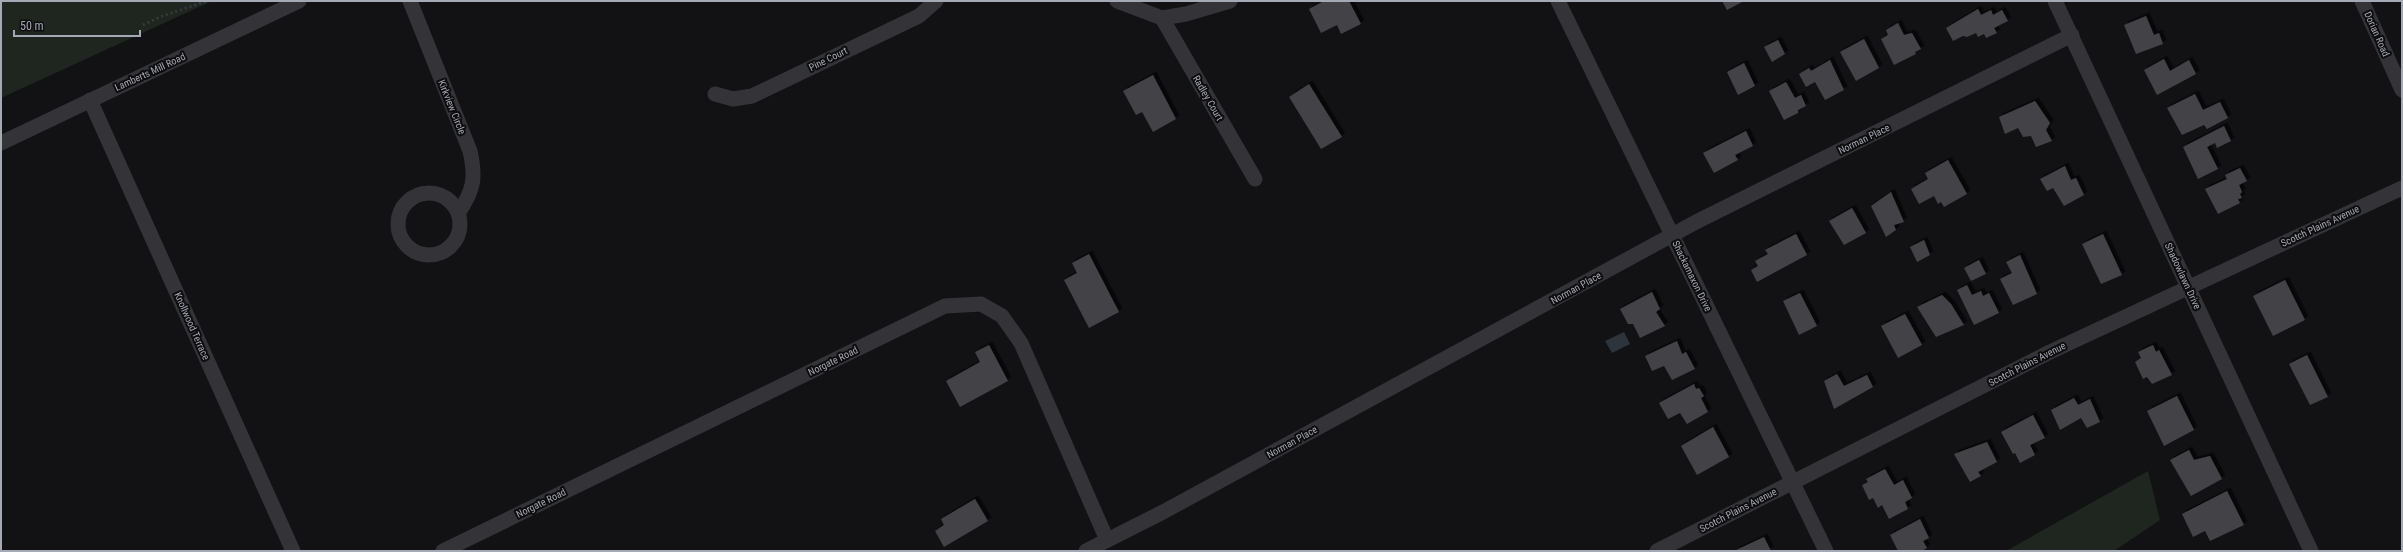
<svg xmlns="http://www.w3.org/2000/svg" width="2403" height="552" font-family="'Roboto Condensed',sans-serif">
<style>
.green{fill:#1f2620}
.water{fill:#2d343b}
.building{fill:#424247;filter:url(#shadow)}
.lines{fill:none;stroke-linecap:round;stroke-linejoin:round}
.path{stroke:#3a3b3f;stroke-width:2.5;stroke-dasharray:2 3;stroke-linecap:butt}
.minor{stroke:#343438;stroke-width:15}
.labels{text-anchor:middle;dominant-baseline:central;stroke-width:4;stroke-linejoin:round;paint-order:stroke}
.street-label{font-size:10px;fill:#a5a9b3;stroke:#0d0d0f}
</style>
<defs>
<filter id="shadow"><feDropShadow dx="3.5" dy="-3.5" stdDeviation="0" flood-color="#0009"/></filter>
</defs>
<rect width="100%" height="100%" fill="#121214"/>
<!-- green -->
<g class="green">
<path d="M1,1H212L1,98Z"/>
<path d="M2148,471L2160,520L2114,551H2006Z"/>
</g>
<!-- water -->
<path class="water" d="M1624,332L1630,344L1612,353L1605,341Z"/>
<!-- building -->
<g class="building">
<path d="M1324,1H1349L1361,24L1341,34L1337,25L1321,33L1309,9Z"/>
<path d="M1722,1H1744L1727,10Z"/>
<path d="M1978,9L1981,15L1991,10L1993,15L2002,10L2008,21L1994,28L1997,33L1986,38L1984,34L1978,37L1976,33L1967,37L1963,36L1953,41L1946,28Z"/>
<path d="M2146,16L2154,35L2159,33L2163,44L2136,54L2124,25Z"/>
<path d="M1898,23L1904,35L1912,33L1921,49L1915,52L1916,54L1894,65L1881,39L1888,35L1886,30Z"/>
<path d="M1864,39L1879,68L1856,81L1840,52Z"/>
<path d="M1778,40L1785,54L1772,62L1764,47Z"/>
<path d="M2164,59L2170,71L2189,60L2196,74L2157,95L2144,70Z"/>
<path d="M1830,60L1844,90L1825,100L1815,82L1806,87L1799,74L1809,68L1811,71Z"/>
<path d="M1744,63L1755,86L1738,95L1727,72Z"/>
<path d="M1153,75L1176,119L1153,132L1142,112L1136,115L1123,91Z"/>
<path d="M1786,82L1795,98L1801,95L1806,106L1798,110V113L1784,120L1769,91Z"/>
<path d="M1309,84L1342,137L1321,149L1289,97Z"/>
<path d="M2195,94L2203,110L2220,102L2228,118L2207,129L2204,125L2182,135L2167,108Z"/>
<path d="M2035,101L2050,123L2046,130L2052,141L2036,147L2031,136L2023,137L2018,128L2005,134L1999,117Z"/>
<path d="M2224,126L2231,141L2217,148L2215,143L2207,147L2218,169L2198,179L2183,147Z"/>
<path d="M1746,131L1753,146L1735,155L1738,160L1714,173L1703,153Z"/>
<path d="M1948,160L1967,194L1944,207L1941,202L1938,204L1934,196L1919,204L1911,189L1928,179L1925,173Z"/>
<path d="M2065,166L2071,180L2076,178L2084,195L2064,206L2053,188L2047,191L2040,179Z"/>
<path d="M2240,168L2247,181L2239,185L2242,192L2240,194L2242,198L2238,199L2240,203L2218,214L2205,189L2227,179L2225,175Z"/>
<path d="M1891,192L1904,222L1894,225L1896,230L1886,237L1871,206Z"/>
<path d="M1852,208L1866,233L1844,245L1829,221Z"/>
<path d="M1796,234L1807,255L1757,282L1751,270L1758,266L1755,261L1768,254L1765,250Z"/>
<path d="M2103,234L2122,275L2101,284L2082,244Z"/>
<path d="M1924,240L1930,255L1917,262L1910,247Z"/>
<path d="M1089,254L1119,312L1089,328L1064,280L1077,273L1072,263Z"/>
<path d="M2020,255L2037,294L2013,305L2000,279L2012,273L2006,262Z"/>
<path d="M1979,260L1986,274L1971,281L1964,268Z"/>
<path d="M2285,280L2305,320L2273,336L2253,296Z"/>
<path d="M1967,285L1972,295L1981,291L1983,296L1989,293L1999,313L1974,325L1957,290Z"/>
<path d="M1652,292L1660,309L1656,312L1665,326L1640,338L1633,324H1628L1620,309Z"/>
<path d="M1800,293L1817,326L1799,335L1783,301Z"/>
<path d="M1942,295L1951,304L1964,325L1936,337L1917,307Z"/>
<path d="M1905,314L1922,345L1898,358L1881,326Z"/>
<path d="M1677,341L1682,354L1686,352L1695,369L1672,380L1664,366L1652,371L1645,356Z"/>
<path d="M989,345L1008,381L960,407L946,381L980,362L975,352Z"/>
<path d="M2153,345L2156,352L2159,350L2172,375L2152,384L2147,377L2143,379L2135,362L2141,358L2138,352Z"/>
<path d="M2307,355L2328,397L2310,405L2289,364Z"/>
<path d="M1837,374L1844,386L1867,375L1873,387L1834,409L1824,381Z"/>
<path d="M1694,384L1696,389L1699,388L1704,396L1701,398L1708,412L1687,424L1680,413L1668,419L1659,403Z"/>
<path d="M2177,396L2194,430L2164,446L2147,411Z"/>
<path d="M2074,398L2078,405L2090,399L2100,422L2087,428L2081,418L2060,430L2051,410Z"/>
<path d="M2033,415L2045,438L2030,445L2035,455L2020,463L2015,453L2013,454L2001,432Z"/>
<path d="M1713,427L1729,457L1697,475L1681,446Z"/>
<path d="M1987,442L1997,462L1978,472L1981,476L1970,482L1954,454Z"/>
<path d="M2189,450L2194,460L2210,456L2222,479L2191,496L2170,460Z"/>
<path d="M1885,469L1894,485L1903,480L1912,498L1905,502L1908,509L1889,519L1882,505L1878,508L1873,498L1869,500L1862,485L1868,482L1866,479Z"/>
<path d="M2227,491L2244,525L2210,541L2205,531L2193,537L2182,514Z"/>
<path d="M975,499L988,521L944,547L935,531L944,525L941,519Z"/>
<path d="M1920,519L1929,538L1923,541L1927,548L1922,551H1898L1890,535Z"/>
<path d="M1764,537L1771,551H1734Z"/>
</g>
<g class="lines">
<!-- path -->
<path class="path" d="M143,25L162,16L207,1"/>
<!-- minor -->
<g class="minor">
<path d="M410,1L470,151C476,177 474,191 458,213"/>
<path d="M1117,1L1162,18L1186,14L1230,1"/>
<path d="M1558,1L1826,551"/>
<path d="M2055,1L2311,551"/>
<path d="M2362,1L2402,90"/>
<path d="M1162,18L1255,179"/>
<path d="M715,94L733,99L752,96L919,16L936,1"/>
<path d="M90,100L293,551"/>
<path d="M1,143L299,1"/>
<circle cx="429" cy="224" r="31"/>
<path d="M443,551L945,306L981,304L1002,316L1021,343L1107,540"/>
<path d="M1086,551L1163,512L1696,222L2072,35"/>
<path d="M1657,551L2050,352L2402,188"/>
</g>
</g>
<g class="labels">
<!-- street labels -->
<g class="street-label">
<text transform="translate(2377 34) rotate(66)">Dorian Road</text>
<text transform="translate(828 59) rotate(-26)">Pine Court</text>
<text transform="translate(150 72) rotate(-25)">Lamberts Mill Road</text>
<text transform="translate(1208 98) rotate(60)">Radley Court</text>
<text transform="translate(452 107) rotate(68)">Kirkview Circle</text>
<text transform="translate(1864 139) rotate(-26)">Norman Place</text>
<text transform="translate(2320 226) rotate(-25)">Scotch Plains Avenue</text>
<text transform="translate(1692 276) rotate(64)">Shackamaxon Drive</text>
<text transform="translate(2183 276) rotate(65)">Shadowlawn Drive</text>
<text transform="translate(1576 288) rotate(-29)">Norman Place</text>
<text transform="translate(192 326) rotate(66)">Knollwood Terrace</text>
<text transform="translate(833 361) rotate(-26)">Norgate Road</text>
<text transform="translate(2027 364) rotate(-27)">Scotch Plains Avenue</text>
<text transform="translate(1292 442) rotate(-29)">Norman Place</text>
<text transform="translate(541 503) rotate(-26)">Norgate Road</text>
<text transform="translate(1738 510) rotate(-27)">Scotch Plains Avenue</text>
</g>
</g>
<!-- border -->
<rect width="2403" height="552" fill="none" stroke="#a5a9b3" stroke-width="4"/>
<!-- scale -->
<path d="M14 30v6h126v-6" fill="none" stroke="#a5a9b3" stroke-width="2"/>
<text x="20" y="30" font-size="12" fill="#a5a9b3" stroke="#0d0d0f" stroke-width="3" paint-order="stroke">50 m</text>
</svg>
